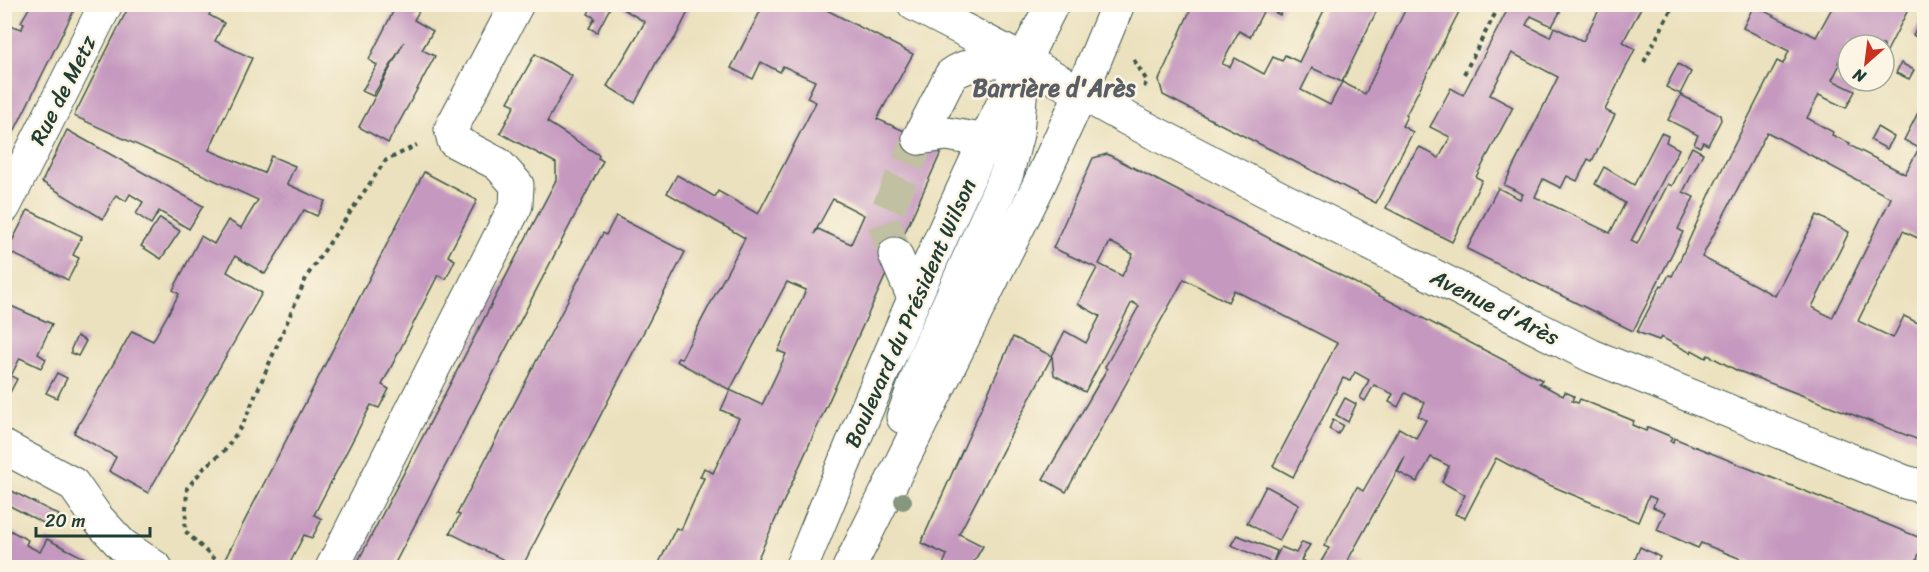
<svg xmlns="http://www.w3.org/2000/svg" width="1929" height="572" font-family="Sriracha,sans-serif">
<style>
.building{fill:#c598bf;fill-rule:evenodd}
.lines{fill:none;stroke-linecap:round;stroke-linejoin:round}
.minor-tunnel{stroke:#c2c0a2;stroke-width:33;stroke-dasharray:33 16;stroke-linecap:butt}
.minor-casing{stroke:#3e5649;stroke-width:35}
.major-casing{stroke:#3e5649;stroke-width:35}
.path{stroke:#3e5649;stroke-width:4;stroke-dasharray:4.5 4.5;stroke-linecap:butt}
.minor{stroke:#fff;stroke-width:33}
.major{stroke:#fff;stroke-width:33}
.tree{fill:#86977d}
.labels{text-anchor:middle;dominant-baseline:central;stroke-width:5;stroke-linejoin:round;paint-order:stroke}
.street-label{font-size:22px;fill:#1f3d34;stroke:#fcf5e5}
.neighbourhood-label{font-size:24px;font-weight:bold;fill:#595d65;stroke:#fcf5e5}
</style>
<rect width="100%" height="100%" fill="#fcf5e5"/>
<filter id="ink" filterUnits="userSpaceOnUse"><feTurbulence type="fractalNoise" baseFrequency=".0167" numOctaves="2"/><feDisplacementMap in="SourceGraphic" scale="12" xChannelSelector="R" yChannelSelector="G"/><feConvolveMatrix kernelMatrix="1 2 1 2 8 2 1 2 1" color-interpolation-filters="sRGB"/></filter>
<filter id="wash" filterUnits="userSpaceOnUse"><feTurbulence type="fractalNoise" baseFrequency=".008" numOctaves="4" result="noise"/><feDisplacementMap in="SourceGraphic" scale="24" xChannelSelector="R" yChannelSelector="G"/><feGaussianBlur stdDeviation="1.35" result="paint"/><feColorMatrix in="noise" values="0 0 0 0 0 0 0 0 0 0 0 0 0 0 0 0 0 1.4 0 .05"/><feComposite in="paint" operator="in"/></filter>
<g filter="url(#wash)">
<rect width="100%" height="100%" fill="#ebe1be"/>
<g id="blocks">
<!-- building -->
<g class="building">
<path d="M21,4H77L4,152V36L9,25L22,29L24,23L21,22L29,8Z"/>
<path d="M130,4H214L209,15L224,23L215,41L252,58L209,150L264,173L271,156L295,166L287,184L325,201L317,216L304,210L265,274L235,256L227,272L262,293L148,493L109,471L116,457L74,433L132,331L153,341L179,294L173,290L201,236L214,244L228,220L241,228L258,200L74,116Z"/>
<path d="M397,4H423L414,20L433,31L422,50L435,56L388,143L359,127L404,42L373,96L362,91L377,65L369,60L371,55Z"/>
<path d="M593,4H612L597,32L589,28L595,18L588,14Z"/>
<path d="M615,4H692L675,38L657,61L635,103L607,86L645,22Z"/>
<path d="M764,4H815L913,54L877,119L943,148L754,567H657L676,528L681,530L704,478L700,477L704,468L713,473L739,418L721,410L730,390L762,405L786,354L778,351L806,290L787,282L730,390L676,361L678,358L681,359L745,238L667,193L677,175L715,197L718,191L758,214L816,102L807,98L815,81L783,66L780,72L761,62L753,79L731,68ZM833,199L864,215L851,244L818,229L814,234Z"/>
<path d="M1193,4H1284L1280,15L1265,8L1250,37L1239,31L1222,64L1230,67L1235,58L1264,74L1273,57L1282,61L1285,55L1299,62L1327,4H1380L1342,82L1312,68L1301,90L1330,105L1342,82L1365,94L1408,4H1463L1406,115L1407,116L1402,126L1413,132L1376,203L1163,95L1159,80Z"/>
<path d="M1513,4H1550L1561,10L1552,26L1531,16L1526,25L1550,37L1554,27L1583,41L1602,4H1643L1623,42L1635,49L1605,110L1615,115L1592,161L1588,159L1577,181L1567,176L1561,188L1543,179L1535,197L1610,233L1625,203L1595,184L1604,167L1634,185L1661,133L1668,136L1666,142L1679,149L1631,241L1637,244L1668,184L1672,186L1692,147L1703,153L1683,192L1694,197L1678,229L1683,232L1633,331L1467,249L1498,188L1520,199L1523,194L1504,185L1558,77L1512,53L1490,95L1513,107L1476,177L1482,180L1452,242L1386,208L1410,160L1420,147L1439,158L1450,137L1430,127L1435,118L1451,88L1463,95L1510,5Z"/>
<path d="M1749,4H1755L1754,6L1816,37L1832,8L1825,4H1911L1884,57V45H1858L1849,41L1838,63L1840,64L1832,80L1855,91L1846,108L1819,95L1807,118L1833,132L1832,135L1850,143L1849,145L1905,174L1919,148L1904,140L1924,101V241L1903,231L1858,321L1893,338L1904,316L1924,326V442L1736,370L1708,355L1706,358L1692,350L1691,353L1661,337L1659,340L1637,332L1661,285L1663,286L1669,275L1672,276L1679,262L1714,185L1777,61L1783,64L1789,51L1743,28L1753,7ZM1767,132L1891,198L1832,318L1812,307L1849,232L1817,215L1775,296L1702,257Z"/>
<path d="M1924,14V42L1913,35Z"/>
<path d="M535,54L572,76L547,122L599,155L598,158L603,161L393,567H355L556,180V163L500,133L515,105L508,102Z"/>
<path d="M1901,63L1914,70L1909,79L1896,73Z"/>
<path d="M1678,64L1691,72L1680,94L1666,87Z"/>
<path d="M1681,95L1720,115L1721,120L1708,145L1703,142L1700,147L1694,144L1698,135L1668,120Z"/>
<path d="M1877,127L1894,137L1887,149L1870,140Z"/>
<path d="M67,130L203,206L189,229L159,211L151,224L136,214L143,202L130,194L126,201L116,195L103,219L42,182Z"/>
<path d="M1107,154L1538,378L1542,380L1539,383L1563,396L1565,392L1574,396L1572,401L1578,403L1580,399L1634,421L1632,425L1646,431L1648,427L1672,437L1670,441L1673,442L1674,438L1923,539L1915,567H1761L1701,543L1698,548L1657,530L1665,512L1653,507L1656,499L1649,496L1638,522L1535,479L1496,458L1465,518L1455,514L1465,495L1442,482L1449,466L1431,457L1417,482L1398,472L1405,457L1348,560L1364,567H1318L1329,548L1324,546L1357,487L1363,491L1399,428L1416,438L1426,420L1418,416L1425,403L1405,393L1398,407L1389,402L1393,394L1374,385L1365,401L1360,398L1369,380L1355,372L1350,381L1343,378L1293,477L1273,466L1337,343L1234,290L1228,302L1184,279L1066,492L1043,479L1107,369L1105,367L1139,306L1132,302L1085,392L1054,375L1052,356L959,534L983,546L972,565L976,567H942L947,555L921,543L1013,337L1052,356L1065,331L1086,343L1100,316L1078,304L1097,268L1053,248L1093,158ZM1110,242L1133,254L1122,276L1099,264Z"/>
<path d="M424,172L477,200L448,256L455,260L446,279L438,275L382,385L389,389L379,408L371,405L314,515L322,519L312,538L304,535L288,567H232L223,563Z"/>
<path d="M28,210L82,236L73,255L79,258L68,280L7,251Z"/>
<path d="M616,216L685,252L522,567H518L450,533L460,515L457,514L584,269L603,233L606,235Z"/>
<path d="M160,218L180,231L161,259L141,246Z"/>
<path d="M4,303L52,324L38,354L46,359L41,368L20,358L11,376L17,379L4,404Z"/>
<path d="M77,336L86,341L78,356L71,353V349Z"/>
<path d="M57,373L67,378L57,398L46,393Z"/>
<path d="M1345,398L1356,404L1348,422L1336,415Z"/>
<path d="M1333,420L1343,425L1338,434L1329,429Z"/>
<path d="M1266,486L1299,504L1279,541L1247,523Z"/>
<path d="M4,487L59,515L53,528L4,503Z"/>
<path d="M4,527L28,540L26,545L40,552L47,539L102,567H28L22,565L20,567H7L4,566L7,556L4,555Z"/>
<path d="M1237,535L1277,551L1273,563L1231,545Z"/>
<path d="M1302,542L1310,545L1301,560L1317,567H1286L1273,563L1281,547L1296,553Z"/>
<path d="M1640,547L1660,557L1655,567H1632Z"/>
</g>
</g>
</g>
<g filter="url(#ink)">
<use href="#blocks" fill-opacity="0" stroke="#3e5649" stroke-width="1.5"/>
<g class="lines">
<!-- minor-tunnel -->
<path class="minor-tunnel" d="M895,254L883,220L919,138"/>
<!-- minor casing -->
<g class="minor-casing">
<g id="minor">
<path d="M919,138L951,75C971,60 1000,62 1024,61"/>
<path d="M919,138L947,134L987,141"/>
<path d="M4,207L106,4"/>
<path d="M895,254L914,298"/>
<path d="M4,447L73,484L97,518L122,545L156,568"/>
<path d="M332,568L516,205L517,185L498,164L454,141L451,129L517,4"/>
</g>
</g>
<!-- major casing -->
<g class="major-casing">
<g id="major">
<path d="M914,4L1024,61L1128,119L1282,199L1592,356L1905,482L1924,487"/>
<path d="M903,417L924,359L1007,173L1017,134L1021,86"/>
<path d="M801,568C879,377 959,188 1052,4"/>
<path d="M849,568L1037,189L1081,93L1118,4"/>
</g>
</g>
<!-- path -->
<g class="path">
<path d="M1134,60L1147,81L1144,87"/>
<path d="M1644,62L1674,4"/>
<path d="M1464,74L1500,4"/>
<path d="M212,568L215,560L185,531L187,488L205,467L225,450L243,424L307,276L385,161L417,145"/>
</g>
<!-- minor -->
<use href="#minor" class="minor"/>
<!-- major -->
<use href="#major" class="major"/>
</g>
<!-- trees -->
<circle class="tree" cx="903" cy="501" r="9"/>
</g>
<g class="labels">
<!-- street labels -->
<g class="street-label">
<text transform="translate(63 90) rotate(-63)">Rue de Metz</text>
<text transform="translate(1495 307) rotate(27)">Avenue d'Arès</text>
<text transform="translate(910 313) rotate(-66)">Boulevard du Président Wilson</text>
</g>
<!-- neighbourhood labels -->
<g class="neighbourhood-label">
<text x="1054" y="88">Barrière d'Arès</text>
</g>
</g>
<!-- margin -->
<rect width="1929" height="572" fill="none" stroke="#fcf5e5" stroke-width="24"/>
<!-- north arrow -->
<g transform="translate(1866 63) rotate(208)"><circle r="28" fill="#fcf5e5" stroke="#a4ab9e" stroke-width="1.5"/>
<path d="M0-4.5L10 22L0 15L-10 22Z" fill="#c8321e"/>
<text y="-9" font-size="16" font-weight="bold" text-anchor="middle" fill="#1f3d34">N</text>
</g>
<!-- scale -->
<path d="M36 527v9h114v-9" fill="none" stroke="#1f3d34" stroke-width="3"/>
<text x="45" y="527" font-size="18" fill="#1f3d34" stroke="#fcf5e5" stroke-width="4.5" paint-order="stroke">20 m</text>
</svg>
